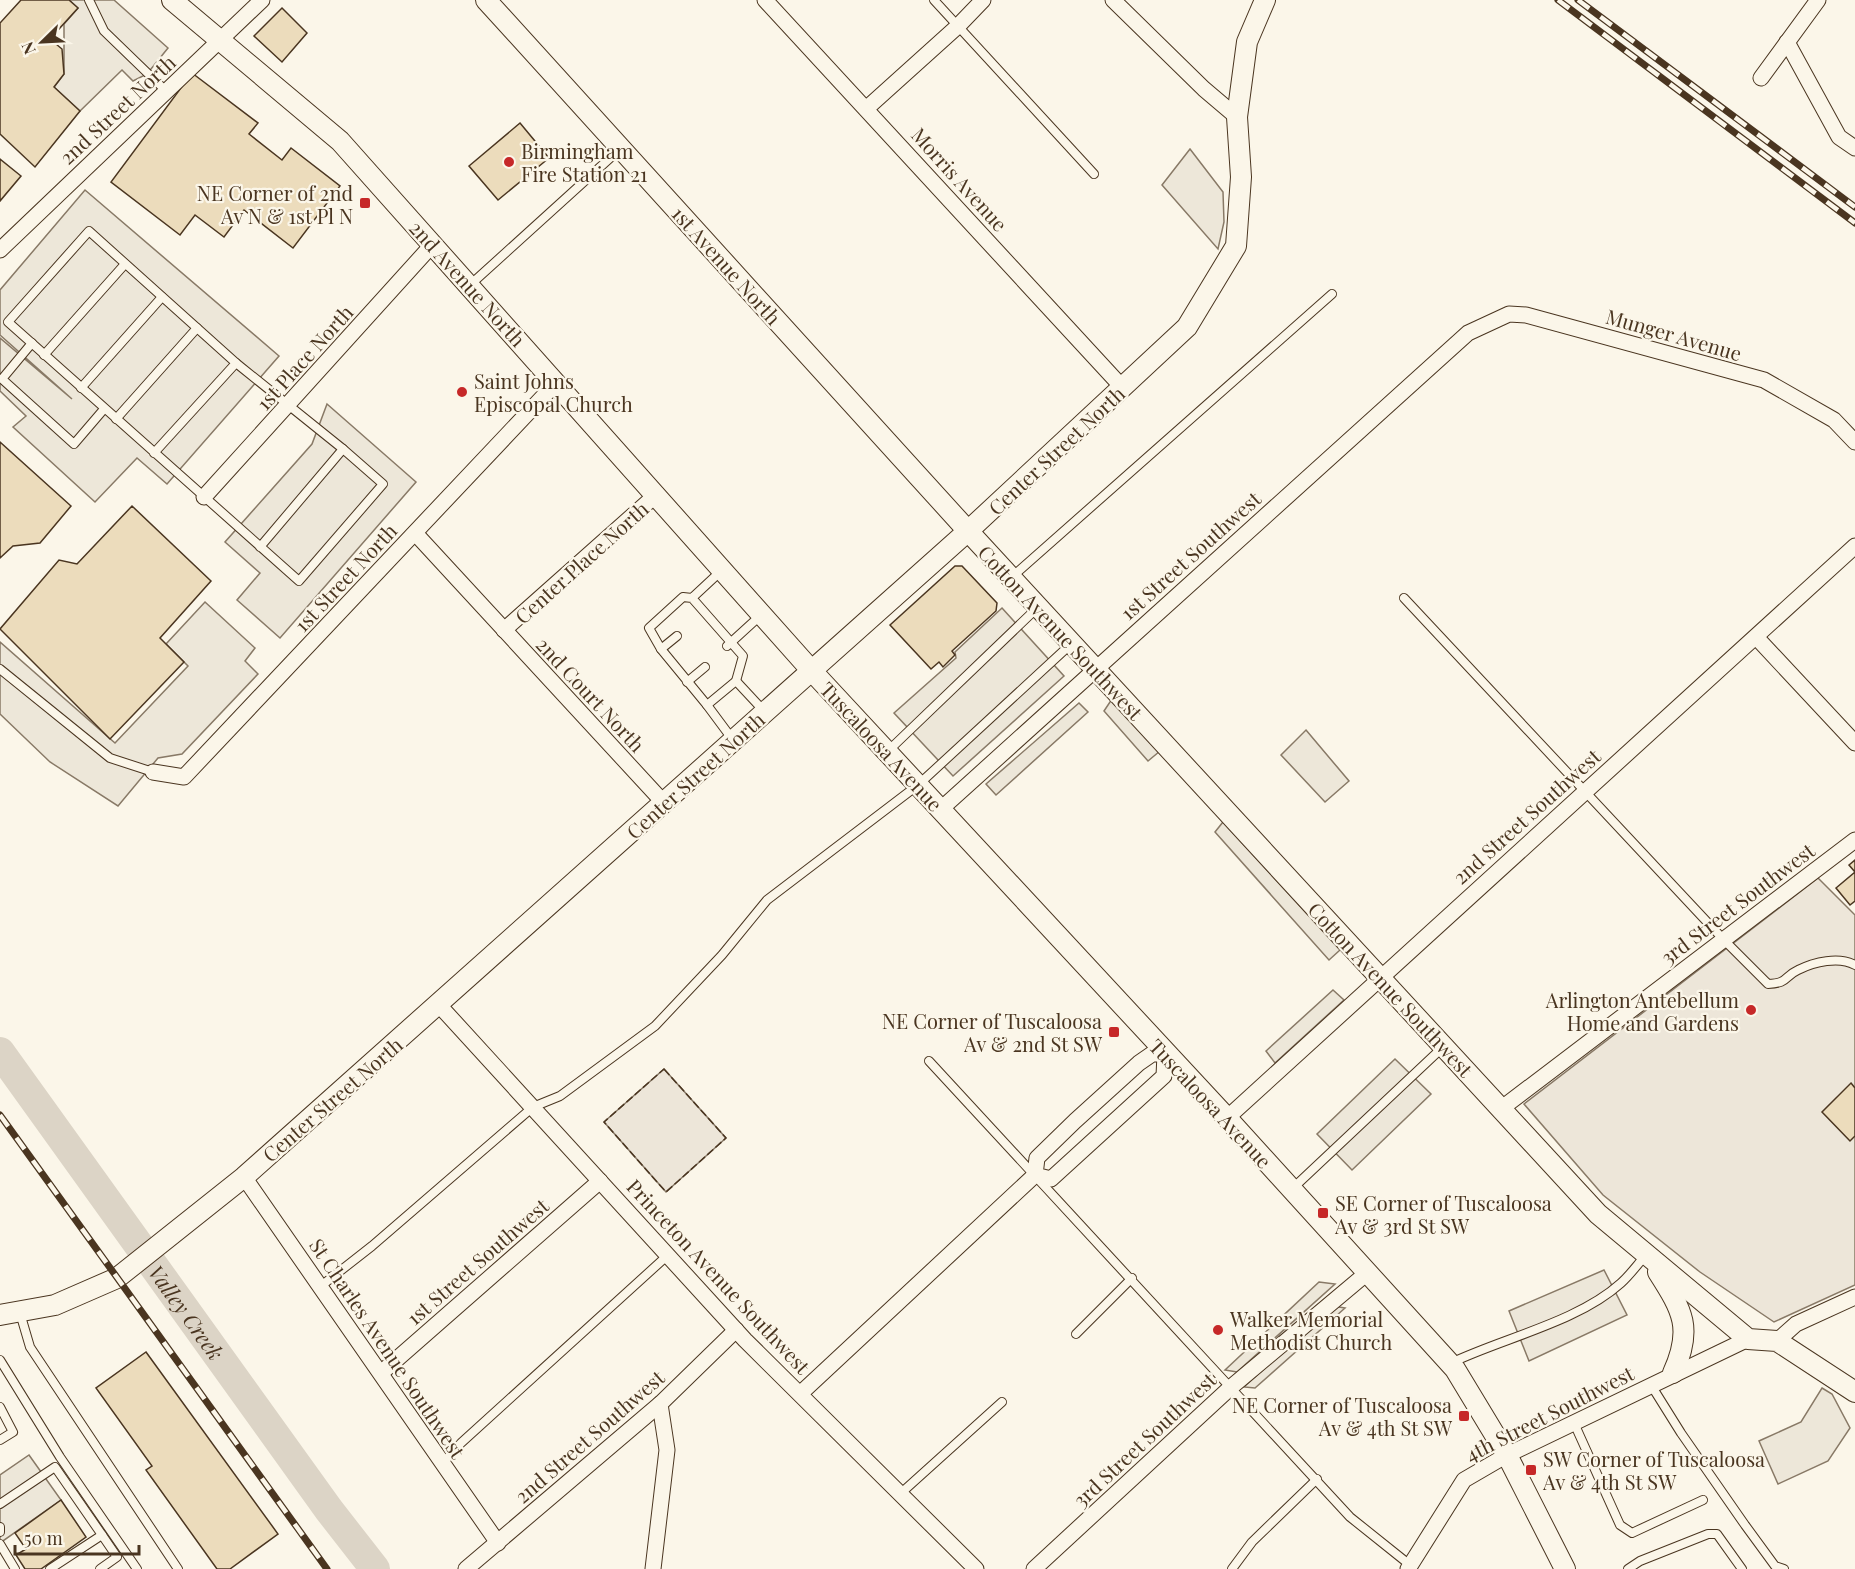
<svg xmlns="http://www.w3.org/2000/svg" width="1855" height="1569" font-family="'Playfair Display',serif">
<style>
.green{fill:#ede6d9;stroke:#887966;stroke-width:1.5}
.parking{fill:#ede7d9;stroke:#887966;stroke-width:1.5}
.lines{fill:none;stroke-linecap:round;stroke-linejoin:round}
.river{stroke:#dcd4c6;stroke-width:30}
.building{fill:#ecdcbc;stroke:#4a3520;stroke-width:1.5}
.service-casing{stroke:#4a3520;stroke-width:10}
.minor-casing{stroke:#4a3520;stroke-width:17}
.tertiary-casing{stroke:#4a3520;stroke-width:22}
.service{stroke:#fbf6e9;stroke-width:8}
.minor{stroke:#fbf6e9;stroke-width:15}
.tertiary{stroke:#fbf6e9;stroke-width:20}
.rail-casing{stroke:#4a3520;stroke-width:7}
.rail{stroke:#fbf6e9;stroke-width:4.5;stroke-dasharray:14;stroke-linecap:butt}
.fence{stroke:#4a3520;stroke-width:1.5;stroke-dasharray:8 3;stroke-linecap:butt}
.poi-dot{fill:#c62828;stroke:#fbf6e9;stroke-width:2}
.labels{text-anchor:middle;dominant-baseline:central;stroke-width:4.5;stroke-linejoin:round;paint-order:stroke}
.street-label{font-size:20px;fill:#4a3520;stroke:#fbf6e9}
.poi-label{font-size:20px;fill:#4a3520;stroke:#fbf6e9;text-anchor:start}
.water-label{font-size:21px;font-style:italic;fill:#4a3520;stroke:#fbf6e9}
</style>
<rect width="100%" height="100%" fill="#fbf6e9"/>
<!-- green -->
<g class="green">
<path d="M1818,878L1855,915V1285L1774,1322L1700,1272L1603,1195L1524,1104Z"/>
<path d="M664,1069L726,1138L666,1192L604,1122Z"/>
</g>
<!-- parking -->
<g class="parking">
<path d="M69,0H114L168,48L147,74L133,81L122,70L80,111L54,87L64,74V24L78,8Z"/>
<path d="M1190,149L1223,192L1224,222L1218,249L1162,185Z"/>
<path d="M85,190L279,356L167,484L137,458L95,502L13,427L26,416L0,391V338L72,399L0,335V290Z"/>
<path d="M327,404L416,482L280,638L237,600L260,573L225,542L312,444Z"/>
<path d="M205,602L255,648L245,661L258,674L182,754L158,758L118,806L50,762L0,714V642L115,743L188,666L166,644Z"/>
<path d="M1002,608L1064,676L953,776L894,713L956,658L955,652Z"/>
<path d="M1112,699L1160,751L1148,761L1104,711Z"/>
<path d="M1079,703L1088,712L996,795L986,784Z"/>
<path d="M1306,730L1349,781L1325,802L1281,755Z"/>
<path d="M1223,822L1340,950L1329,960L1215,832Z"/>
<path d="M1333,990L1344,1000L1275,1063L1266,1051Z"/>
<path d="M1395,1059L1431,1094L1352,1170L1317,1134Z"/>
<path d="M1604,1270L1627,1315L1529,1361L1509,1311Z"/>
<path d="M1319,1282L1335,1284L1237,1372L1225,1370Z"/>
<path d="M1333,1306L1345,1308L1255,1388L1244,1387Z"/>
<path d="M1822,1388L1832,1394L1850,1428L1828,1461L1778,1484L1759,1441L1801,1422Z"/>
<path d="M29,1455L61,1500L0,1543V1475Z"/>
</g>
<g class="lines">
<!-- river -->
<path class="river" id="s1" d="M0,1052L329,1510L375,1569"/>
</g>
<!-- building -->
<g class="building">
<path d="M21,0H69L78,8L50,39L62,49L64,74L54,87L80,111L35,167L0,134V23Z"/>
<path d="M282,8L307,33L282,62L254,36Z"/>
<path d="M192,73L258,123L249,134L282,160L291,148L340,186L293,248L244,210L224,237L195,215L180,235L111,182Z"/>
<path d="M520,123L549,158L498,200L469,166Z"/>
<path d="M0,159L21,176L0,201Z"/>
<path d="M0,442L71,506L40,543L13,546L0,558Z"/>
<path d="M132,506L211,581L160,638L184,662L110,739L0,629L59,560L77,564Z"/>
<path d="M955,566H962L997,603L996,611L952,651L955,655L943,667L939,662L931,669L890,625Z"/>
<path d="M1855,860V901L1850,905L1836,888L1855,872L1849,865Z"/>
<path d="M1851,1083L1855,1088V1136L1850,1141L1822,1112Z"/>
<path d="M146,1352L278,1534L230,1569H217L146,1470L152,1466L96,1388Z"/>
<path d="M61,1500L86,1537L41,1569H25L16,1555L26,1549L15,1533Z"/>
</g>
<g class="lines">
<!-- service casing -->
<g class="service-casing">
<g id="service">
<path d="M89,0L104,31L166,91"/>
<path d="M934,0L1094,174"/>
<path d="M470,285L620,149"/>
<path d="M32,343L2,379L74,444L104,409"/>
<path d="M44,355L125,264"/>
<path d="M236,363L343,449"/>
<path d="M81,388L162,297"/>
<path d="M116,419L197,328"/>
<path d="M154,453L236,363L89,231L8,322L299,581L383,484L343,449L260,547"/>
<path d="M1013,576L1332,294"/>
<path d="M692,598L743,656L736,681L707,705L661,649L649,628L683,597L692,598L721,571"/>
<path d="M1404,598L1724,940L1768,984C1789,983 1783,977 1798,970C1814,962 1839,956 1855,965"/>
<path d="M727,646L761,615"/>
<path d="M661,649L677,636"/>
<path d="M0,669L110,758L153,772"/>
<path d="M736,681L764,711"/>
<path d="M687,682L705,667"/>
<path d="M707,705L733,740"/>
<path d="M888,751L1037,608"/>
<path d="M929,1061L1350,1517L1410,1565"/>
<path d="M1292,1189L1443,1047"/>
<path d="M321,1286L372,1246L533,1107L560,1096L655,1026L722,955L767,900L918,785L1071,644"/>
<path d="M20,1313L30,1347L178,1569"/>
<path d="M1076,1334L1132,1278"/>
<path d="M0,1360L60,1457L137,1569"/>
<path d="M1451,1363C1503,1338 1578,1322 1621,1283C1630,1275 1637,1265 1645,1256"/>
<path d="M1651,1385L1681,1433L1745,1525L1775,1566L1784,1569"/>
<path d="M0,1407L13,1432L0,1440"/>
<path d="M1574,1423L1620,1525L1632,1533L1703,1500"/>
<path d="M442,1464L461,1443L668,1255"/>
<path d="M900,1494L1002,1402"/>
<path d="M0,1504L55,1467L102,1535"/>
<path d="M0,1527V1532"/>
<path d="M0,1544L15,1569"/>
<path d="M50,1569L102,1535L117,1557L100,1569"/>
<path d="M1232,1569L1252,1542L1317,1479"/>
<path d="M1628,1569L1640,1561L1708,1534H1717L1742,1569"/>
</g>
</g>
<!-- minor casing -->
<g class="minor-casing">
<g id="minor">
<path d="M765,0L1122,387"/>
<path d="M1113,0L1204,89L1237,117"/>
<path d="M1787,42L1839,137L1855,148"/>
<path d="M1761,78L1818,0"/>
<path d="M867,108L958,26L983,0"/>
<path d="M0,250L262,0"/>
<path d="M204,497L433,244"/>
<path d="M415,533L664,803"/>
<path d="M504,630L657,494"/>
<path d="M1757,638L1855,743"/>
<path d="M153,772L184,777L557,382"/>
<path d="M941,809L1468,333L1509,314L1526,315L1764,380L1834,420L1855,442"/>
<path d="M439,1005L745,1340L976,1569"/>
<path d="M1502,1108L1855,840"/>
<path d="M1227,1118L1855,546"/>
<path d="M244,1177L498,1543"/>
<path d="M1777,1341L1796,1324L1855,1297"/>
<path d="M381,1373L600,1181"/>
<path d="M801,1393L1035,1175L1037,1158L1075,1121L1139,1063L1152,1054H1165L1164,1076L1051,1179L1035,1175"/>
<path d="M466,1569L660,1404L736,1330"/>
<path d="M653,1569L667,1450L660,1404"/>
<path d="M1034,1569L1230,1388L1367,1273"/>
<path d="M1408,1569L1464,1480L1507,1455L1748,1339"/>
</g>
</g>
<!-- tertiary casing -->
<g class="tertiary-casing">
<g id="tertiary">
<path d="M172,0L340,141L811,670L1227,1118L1455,1369L1507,1455L1565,1569"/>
<path d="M486,0L968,531L1598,1214L1748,1339L1777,1341L1855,1392"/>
<path d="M1658,1272C1683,1311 1693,1329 1673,1373"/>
<path d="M0,1315L55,1305L117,1278L244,1177L968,531L1187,327L1236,246L1241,177L1237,117L1247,42L1265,0"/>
</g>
</g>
<!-- service -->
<use href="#service" class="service"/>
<!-- minor -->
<use href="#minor" class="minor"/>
<!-- tertiary -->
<use href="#tertiary" class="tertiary"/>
<!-- rail casing -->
<g class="rail-casing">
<g id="rail">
<path d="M1558,0L1855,223"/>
<path d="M1578,0L1855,207"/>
<path d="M0,1115L327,1569"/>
</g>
</g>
<!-- rail -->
<use href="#rail" class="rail"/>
<!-- fence -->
<path class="fence" d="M664,1069L726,1138L666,1192L604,1122Z"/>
</g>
<!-- markers -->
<g class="poi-dot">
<circle cx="509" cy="162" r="6"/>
<rect x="359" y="197" width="12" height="12" rx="3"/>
<circle cx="462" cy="392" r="6"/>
<circle cx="1751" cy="1010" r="6"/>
<rect x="1108" y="1026" width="12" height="12" rx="3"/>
<rect x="1317" y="1207" width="12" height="12" rx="3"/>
<circle cx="1218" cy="1330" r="6"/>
<rect x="1458" y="1410" width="12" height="12" rx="3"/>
<rect x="1525" y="1464" width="12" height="12" rx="3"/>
</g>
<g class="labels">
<!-- street labels -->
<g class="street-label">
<text transform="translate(117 109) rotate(-43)">2nd Street North</text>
<text transform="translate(960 179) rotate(48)">Morris Avenue</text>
<text transform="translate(727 265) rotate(48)">1st Avenue North</text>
<text transform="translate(468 283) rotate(48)">2nd Avenue North</text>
<text transform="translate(1674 334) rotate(16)">Munger Avenue</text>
<text transform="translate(304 357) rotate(-48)">1st Place North</text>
<text transform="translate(1056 450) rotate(-43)">Center Street North</text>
<text transform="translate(1190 555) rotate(-42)">1st Street Southwest</text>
<text transform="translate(581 562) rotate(-42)">Center Place North</text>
<text transform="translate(345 577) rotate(-47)">1st Street North</text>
<text transform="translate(1061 632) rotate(47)">Cotton Avenue Southwest</text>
<text transform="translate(591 694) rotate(47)">2nd Court North</text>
<text transform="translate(882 746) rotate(47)">Tuscaloosa Avenue</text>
<text transform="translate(695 775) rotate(-42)">Center Street North</text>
<text transform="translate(1526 816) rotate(-42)">2nd Street Southwest</text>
<text transform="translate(1737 903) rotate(-37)">3rd Street Southwest</text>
<text transform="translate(1391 989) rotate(47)">Cotton Avenue Southwest</text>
<text transform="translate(332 1099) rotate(-41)">Center Street North</text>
<text transform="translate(1211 1103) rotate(47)">Tuscaloosa Avenue</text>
<text transform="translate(477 1261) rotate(-41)">1st Street Southwest</text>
<text transform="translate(719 1276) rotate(47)">Princeton Avenue Southwest</text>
<text transform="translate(388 1348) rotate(56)">St Charles Avenue Southwest</text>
<text transform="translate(1549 1413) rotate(-27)">4th Street Southwest</text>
<text transform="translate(589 1436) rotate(-41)">2nd Street Southwest</text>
<text transform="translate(1144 1439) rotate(-43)">3rd Street Southwest</text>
</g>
<!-- poi labels -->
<g class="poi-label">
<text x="521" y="150">Birmingham<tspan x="521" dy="23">Fire Station 21</tspan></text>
<text x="353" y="192" text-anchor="end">NE Corner of 2nd<tspan x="353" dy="23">Av N &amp; 1st Pl N</tspan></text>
<text x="474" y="380">Saint Johns<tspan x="474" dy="23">Episcopal Church</tspan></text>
<text x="1739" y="999" text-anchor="end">Arlington Antebellum<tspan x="1739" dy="23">Home and Gardens</tspan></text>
<text x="1102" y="1020" text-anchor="end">NE Corner of Tuscaloosa<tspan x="1102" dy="23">Av &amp; 2nd St SW</tspan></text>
<text x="1335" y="1202">SE Corner of Tuscaloosa<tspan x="1335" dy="23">Av &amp; 3rd St SW</tspan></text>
<text x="1230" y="1318">Walker Memorial<tspan x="1230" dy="23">Methodist Church</tspan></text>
<text x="1452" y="1404" text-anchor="end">NE Corner of Tuscaloosa<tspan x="1452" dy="23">Av &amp; 4th St SW</tspan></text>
<text x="1543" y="1458">SW Corner of Tuscaloosa<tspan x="1543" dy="23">Av &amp; 4th St SW</tspan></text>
</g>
<!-- water labels -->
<g class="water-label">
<text stroke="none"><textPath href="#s1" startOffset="320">Valley Creek</textPath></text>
</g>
</g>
<!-- north arrow -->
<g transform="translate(42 42) rotate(246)" stroke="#fbf6e9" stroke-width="4.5" paint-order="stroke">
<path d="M0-4.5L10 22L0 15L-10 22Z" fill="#4a3520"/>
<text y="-9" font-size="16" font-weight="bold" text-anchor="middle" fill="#4a3520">N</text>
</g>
<!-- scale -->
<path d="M15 1545v9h124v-9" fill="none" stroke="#4a3520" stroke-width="3"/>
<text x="24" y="1545" font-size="18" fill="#4a3520" stroke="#fbf6e9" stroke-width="4.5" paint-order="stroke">50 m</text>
</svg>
